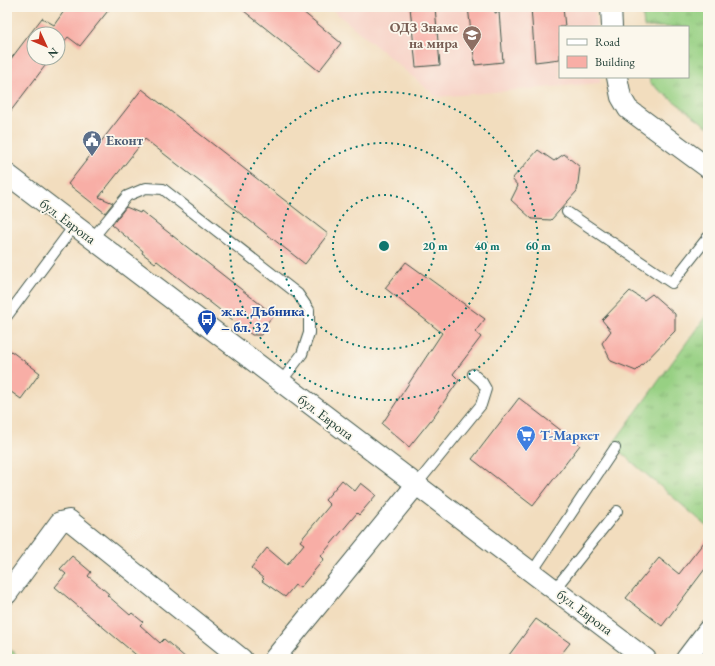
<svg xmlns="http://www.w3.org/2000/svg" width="715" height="666" font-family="'EB Garamond',serif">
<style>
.built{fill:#f7d1c6}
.grass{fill:url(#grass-tufts);stroke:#5b865c}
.garden{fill:#97d083;stroke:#5b865c}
.building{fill:#f8aea6}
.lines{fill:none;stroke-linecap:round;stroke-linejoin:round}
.service-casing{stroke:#3f5549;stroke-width:12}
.minor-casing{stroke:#3f5549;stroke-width:22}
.service{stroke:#fff;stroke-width:10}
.minor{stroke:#fff;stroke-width:20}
.ring{fill:none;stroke:#0f766e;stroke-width:2;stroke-dasharray:2 4}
.labels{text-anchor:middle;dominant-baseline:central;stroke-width:3.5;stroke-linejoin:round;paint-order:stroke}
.education-label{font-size:14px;font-weight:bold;fill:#785e54;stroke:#fbf7ec;text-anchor:end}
.service-label{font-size:14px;font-weight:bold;fill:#4e5e75;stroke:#fbf7ec;text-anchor:start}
.street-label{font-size:14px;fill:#1f3d34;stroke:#fbf7ec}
.transit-label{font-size:14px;font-weight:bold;fill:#164399;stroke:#fbf7ec;text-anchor:start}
.shop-label{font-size:14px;font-weight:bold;fill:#366cbe;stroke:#fbf7ec;text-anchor:start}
.centre{fill:#0f766e;stroke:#fbf7ec;stroke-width:2}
.ring-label{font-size:12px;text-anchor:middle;font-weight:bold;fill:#0f766e;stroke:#fbf7ec;stroke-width:3.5;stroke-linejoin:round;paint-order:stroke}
</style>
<defs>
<pattern id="grass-tufts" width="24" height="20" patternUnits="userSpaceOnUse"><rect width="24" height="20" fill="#97d083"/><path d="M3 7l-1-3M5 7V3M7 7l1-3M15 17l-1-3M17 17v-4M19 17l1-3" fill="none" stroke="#7baa6c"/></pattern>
</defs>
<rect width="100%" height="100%" fill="#fbf7ec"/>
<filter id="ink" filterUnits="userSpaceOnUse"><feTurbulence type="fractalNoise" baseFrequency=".025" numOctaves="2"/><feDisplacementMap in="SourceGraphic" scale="8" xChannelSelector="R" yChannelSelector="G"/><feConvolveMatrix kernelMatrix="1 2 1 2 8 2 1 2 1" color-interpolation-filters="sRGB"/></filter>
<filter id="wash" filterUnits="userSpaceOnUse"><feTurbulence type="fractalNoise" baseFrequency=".012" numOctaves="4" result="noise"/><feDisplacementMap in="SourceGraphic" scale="16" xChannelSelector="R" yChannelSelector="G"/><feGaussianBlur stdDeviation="0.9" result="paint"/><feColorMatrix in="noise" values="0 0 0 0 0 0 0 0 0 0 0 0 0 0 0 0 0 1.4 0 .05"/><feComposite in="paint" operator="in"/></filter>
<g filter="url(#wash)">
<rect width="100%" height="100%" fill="#f2ddbe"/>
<!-- built -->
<path class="built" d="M329,7H595L596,27H560V77H600V83L437,97Z"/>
<!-- grass -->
<g class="grass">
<path d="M642,7H708V127L650,83L649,77H688V27H644Z"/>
<path d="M708,313V527L612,445Z"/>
</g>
<!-- garden -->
<path class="garden" d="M7,647L22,659H7Z"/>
<g id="blocks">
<!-- building -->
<g class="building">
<path d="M67,7H111L80,46L68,37L58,49V34H34V58H51L7,116V64L42,18L54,25Z"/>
<path d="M239,7H297L341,43L319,71Z"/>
<path d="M410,7H435L440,65L416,67Z"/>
<path d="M468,7H495V13L499,12L503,62L475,65Z"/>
<path d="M531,7H563L565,27H560V59L535,62Z"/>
<path d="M142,89L328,234L305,264L145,139L99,197L113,203L105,213L68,184Z"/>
<path d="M538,150L554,161L564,154L580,167L577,191L551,220L532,219L511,200L518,186L512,179Z"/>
<path d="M126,207L140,213L141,211L274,315L264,326V331L261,335H252L157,261L155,263L142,253L143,251L112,225Z"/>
<path d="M406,262L485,319L475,332L481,337L453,374L459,380L434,416L409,447L382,424L442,333L385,288Z"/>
<path d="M630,291L644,300L652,294L675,314V331L636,371L611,361L602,343L611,331L602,320Z"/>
<path d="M7,348L40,373L21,399L7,389Z"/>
<path d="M519,398L580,445L533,506L472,459Z"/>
<path d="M342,480L355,491L361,483L376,495L359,515L357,513L321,556L324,559L300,588L295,585L285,597L262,581L264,579L251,568L267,548L287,565L304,544L300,541L330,505L325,500Z"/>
<path d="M708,537V565L662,626L626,598L659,558L679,574Z"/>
<path d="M72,556L91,572L88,576L109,594L107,595L130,615L132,613L143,622L140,625L160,643L164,639L187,659H141L55,587L66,574L60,569Z"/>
<path d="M536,619L570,643L559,657L557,655L554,659H506Z"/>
</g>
</g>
</g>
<g filter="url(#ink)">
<use href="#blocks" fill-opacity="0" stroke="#3f5549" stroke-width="1"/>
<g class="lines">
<!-- service casing -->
<g class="service-casing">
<g id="service">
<path d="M567,212L672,283L708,237"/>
<path d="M92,239L127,196L146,188L163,189L298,294L309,310V333L302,354L281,382"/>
<path d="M7,316L74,226"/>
<path d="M416,485L481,405L486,389L482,382L473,374"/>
<path d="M532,572L615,448"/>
<path d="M554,590L617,511"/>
</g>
</g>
<!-- minor casing -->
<g class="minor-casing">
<g id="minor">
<path d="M611,7L612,27"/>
<path d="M617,77L621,97L628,109L708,168"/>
<path d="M7,174L646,659"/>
<path d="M7,594L60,522L69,520L242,659"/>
<path d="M274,659L416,485"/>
<path d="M686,659L708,630"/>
</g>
</g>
<!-- service -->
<use href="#service" class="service"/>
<!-- minor -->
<use href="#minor" class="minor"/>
</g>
</g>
<!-- distance rings -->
<g class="ring">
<circle cx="384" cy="246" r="51"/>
<circle cx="384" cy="246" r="103"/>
<circle cx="384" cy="246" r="154"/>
</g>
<!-- icons -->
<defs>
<g id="school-pin" transform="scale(1)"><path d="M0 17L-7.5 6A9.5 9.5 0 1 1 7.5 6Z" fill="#8d6e63" stroke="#fbf7ec"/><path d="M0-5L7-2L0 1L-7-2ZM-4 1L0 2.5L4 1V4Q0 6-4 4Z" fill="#fff"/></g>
<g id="civic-pin" transform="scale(1)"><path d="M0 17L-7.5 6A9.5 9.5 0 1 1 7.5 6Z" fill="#5c6f8a" stroke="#fbf7ec"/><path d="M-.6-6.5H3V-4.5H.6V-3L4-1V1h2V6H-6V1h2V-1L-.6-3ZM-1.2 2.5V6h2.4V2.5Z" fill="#fff"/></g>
<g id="bus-pin" transform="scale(1)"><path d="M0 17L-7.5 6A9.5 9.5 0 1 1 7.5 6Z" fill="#1a4fb4" stroke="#fbf7ec"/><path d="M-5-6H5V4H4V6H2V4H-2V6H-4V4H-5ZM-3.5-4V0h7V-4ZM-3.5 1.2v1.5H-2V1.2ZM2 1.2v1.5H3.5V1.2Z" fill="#fff"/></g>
<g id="supermarket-pin" transform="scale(1)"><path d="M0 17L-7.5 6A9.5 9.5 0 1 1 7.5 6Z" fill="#3f7fe0" stroke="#fbf7ec"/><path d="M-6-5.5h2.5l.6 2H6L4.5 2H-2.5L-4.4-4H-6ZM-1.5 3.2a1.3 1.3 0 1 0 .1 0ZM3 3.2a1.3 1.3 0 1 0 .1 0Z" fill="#fff"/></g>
</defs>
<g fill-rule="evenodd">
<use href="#school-pin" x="472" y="35"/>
<use href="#civic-pin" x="92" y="140"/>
<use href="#bus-pin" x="207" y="319"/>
<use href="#supermarket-pin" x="526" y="435"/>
</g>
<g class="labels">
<!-- education labels -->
<g class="education-label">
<text x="458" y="27">ОДЗ Знаме<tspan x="458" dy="16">на мира</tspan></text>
</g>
<!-- service labels -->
<g class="service-label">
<text x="106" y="140">Еконт</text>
</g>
<!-- street labels -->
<g class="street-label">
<text transform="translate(68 221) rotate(37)">бул. Европа</text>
<text transform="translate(326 417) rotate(37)">бул. Европа</text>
<text transform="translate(585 612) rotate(37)">бул. Европа</text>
</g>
<!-- transit labels -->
<g class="transit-label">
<text x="221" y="311">ж.к. Дъбника<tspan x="221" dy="16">– бл. 32</tspan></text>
</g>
<!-- shop labels -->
<g class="shop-label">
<text x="540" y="435">Т-Маркет</text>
</g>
</g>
<circle cx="384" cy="246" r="6" class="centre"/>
<g class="ring-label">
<text x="435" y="250">20 m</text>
<text x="487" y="250">40 m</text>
<text x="538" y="250">60 m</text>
</g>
<!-- margin -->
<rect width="715" height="666" fill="none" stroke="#fbf7ec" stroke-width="24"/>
<!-- legend -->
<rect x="559" y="26" width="130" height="52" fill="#fbf7ec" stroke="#a3ada2"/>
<rect x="567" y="39" width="20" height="6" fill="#ffffff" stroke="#a3ada2"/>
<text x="595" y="46" font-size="12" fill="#1f3d34">Road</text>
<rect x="567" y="56" width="20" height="12" fill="#f8aea6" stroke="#a3ada2"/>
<text x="595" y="66" font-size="12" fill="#1f3d34">Building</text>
<!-- north arrow -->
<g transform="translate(46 46) rotate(134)"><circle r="19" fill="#fbf7ec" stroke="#a3ada2"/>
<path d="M0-3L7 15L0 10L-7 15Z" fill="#c8321e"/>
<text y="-6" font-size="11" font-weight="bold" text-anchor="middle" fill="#1f3d34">N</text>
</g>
</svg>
